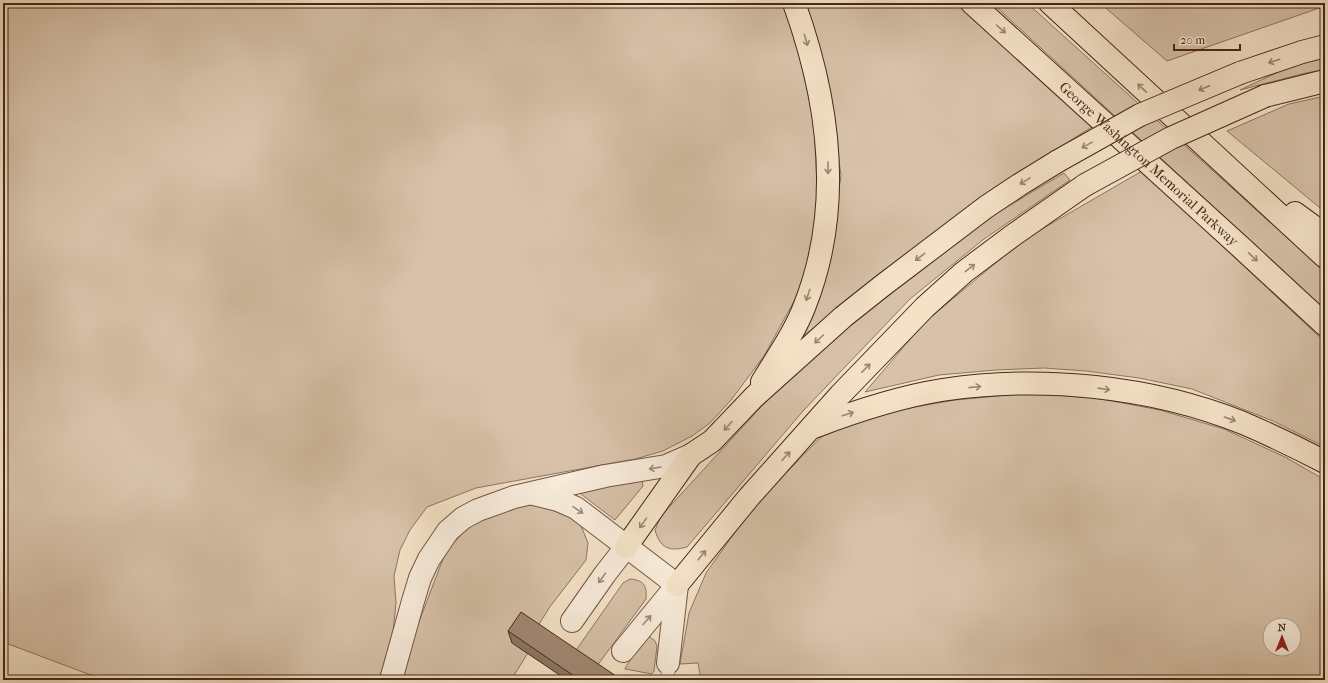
<svg xmlns="http://www.w3.org/2000/svg" width="1328" height="683" font-family="'IM FELL French Canon',serif">
<style>
.green{fill:#d7c2a9;stroke:#907461;fill-rule:evenodd}
.lines{fill:none;stroke-linecap:round;stroke-linejoin:round}
.lane-casing{stroke:#735544;stroke-width:14}
.street-casing{stroke:#735544;stroke-width:24}
.highway-casing{stroke:#482619;stroke-width:24}
.lane{stroke:#f8ecdb;stroke-width:13}
.street{stroke:#f8ecdb;stroke-width:22}
.highway{stroke:#f4e2c7;stroke-width:22}
.highway-bridge-casing{stroke:#482619;stroke-width:24;stroke-linecap:butt}
.highway-bridge{stroke:#f4e2c7;stroke-width:22}
.wall{fill:#8a7563;stroke:#482619}
.building{fill:#a18873;stroke:#482619}
.oneway{stroke:#9e8470}
.oneway2{stroke:#a0897a}
.labels{text-anchor:middle;dominant-baseline:central;stroke-width:4;stroke-linejoin:round;paint-order:stroke}
.street-label{font-size:14px;fill:#482619;stroke:#f8ecdb}
</style>
<rect width="100%" height="100%" fill="#f4e2c7"/>
<filter id="stains"><feTurbulence type="fractalNoise" baseFrequency=".005" numOctaves="4"/><feColorMatrix values="0 0 0 0 .2 0 0 0 0 .09 0 0 0 0 .02 0 0 0 .5 -.17"/></filter>
<radialGradient id="worn" r=".72"><stop offset=".6" stop-color="#630" stop-opacity="0"/><stop offset="1" stop-color="#630" stop-opacity=".3"/></radialGradient>
<!-- green -->
<g class="green">
<path d="M3,3H783L794,31L814,121L818,208L804,283L764,356L731,400L710,423L692,436L663,451L635,459L476,488L427,507L410,530L400,550L394,576L396,603L393,632L379,680H104L3,642Z"/>
<path d="M805,3H955L1095,125L1010,179L798,340L829,264L841,175L831,108Z"/>
<path d="M992,3H1027L1325,272V309Z"/>
<path d="M1100,3H1325V6L1167,61Z"/>
<path d="M1325,58V70L1306,73L1240,90L1289,67Z"/>
<path d="M1325,96V212L1227,131L1289,104Z"/>
<path d="M1142,171L1325,342V447L1273,421L1192,389L1139,378L1086,371L1044,368L996,370L939,375L865,392L925,322L1023,240Z"/>
<path d="M1064,173L1070,180L984,239L910,299L803,411L687,547C669,552 660,548 655,530L661,516L782,384L866,310L992,216Z"/>
<path d="M1029,393L1096,398L1160,410L1224,429L1285,457L1325,480V680H701L698,663L680,664L689,613L706,573L753,507L821,437L873,414L955,400ZM1270,625H1294V649H1270Z"/>
<path d="M642,480L643,486L615,520L577,491Z"/>
<path d="M543,504L565,511L580,523L588,543L586,560L549,608L535,631L513,643L528,653L511,680H400L409,648L446,551L476,519L508,506Z"/>
<path d="M630,579C644,580 647,586 646,599L594,670L572,656L623,583Z"/>
<path d="M650,637L655,641L657,646L654,671L652,674L625,669C626,665 641,644 644,641C646,638 647,638 650,637Z"/>
</g>
<g class="lines">
<!-- lane casing -->
<g class="lane-casing">
<path id="lane" d="M668,663V680"/>
</g>
<!-- street casing -->
<g class="street-casing">
<g id="street">
<path d="M534,494L558,500L576,508L677,585"/>
<path d="M572,621L605,574L626,547"/>
<path d="M623,651L677,585"/>
<path d="M668,663L677,585"/>
<path d="M391,680L413,601L420,578L429,559L448,531L463,518L478,510L514,497L605,476L666,466L691,455"/>
</g>
</g>
<!-- highway casing -->
<g class="highway-casing">
<g id="highway">
<path id="s1" d="M972,3L1245,251L1325,325"/>
<path d="M1050,3L1325,257"/>
<path d="M1240,73L1302,52L1325,46"/>
<path d="M1265,96L1325,81"/>
<path d="M1295,213L1325,235"/>
<path d="M762,382C777,357 795,332 805,305C844,206 829,100 794,3"/>
<path d="M814,427C856,411 898,397 942,390C1041,375 1151,386 1243,423C1271,435 1298,448 1325,462"/>
<path d="M626,547L691,455L712,441L754,397L843,317L882,286L986,207L1019,185L1058,161"/>
<path d="M677,585L749,497L840,395L925,307L964,272L1012,236L1085,185"/>
</g>
</g>
<!-- lane -->
<use href="#lane" class="lane"/>
<!-- street -->
<use href="#street" class="street"/>
<!-- highway -->
<use href="#highway" class="highway"/>
<!-- highway-bridge casing -->
<g class="highway-bridge-casing">
<g id="highway-bridge">
<path d="M1058,161L1140,115L1240,73"/>
<path d="M1085,185L1171,138L1265,96"/>
</g>
</g>
<!-- highway-bridge -->
<use href="#highway-bridge" class="highway-bridge"/>
</g>
<!-- wall -->
<path class="wall" d="M508,631L619,678L620,680H567L512,643Z"/>
<!-- building -->
<path class="building" d="M521,612L619,678L618,680H580L508,631Z"/>
<!-- one-way arrows -->
<defs><path id="oneway-shaft" d="M-6 0H5M1.5-3L5.5 0L1.5 3" fill="none" stroke-width="1.6" stroke-linecap="round" stroke-linejoin="round"/></defs>
<g class="oneway">
<use href="#oneway-shaft" transform="translate(1001 29) rotate(42)"/>
<use href="#oneway-shaft" transform="translate(806 40) rotate(74)"/>
<use href="#oneway-shaft" transform="translate(1274 61) rotate(162)"/>
<use href="#oneway-shaft" transform="translate(1142 88) rotate(-137)"/>
<use href="#oneway-shaft" transform="translate(1204 88) rotate(157)"/>
<use href="#oneway-shaft" transform="translate(1087 145) rotate(151)"/>
<use href="#oneway-shaft" transform="translate(828 168) rotate(90)"/>
<use href="#oneway-shaft" transform="translate(1025 181) rotate(149)"/>
<use href="#oneway-shaft" transform="translate(920 257) rotate(143)"/>
<use href="#oneway-shaft" transform="translate(1253 257) rotate(43)"/>
<use href="#oneway-shaft" transform="translate(970 268) rotate(-38)"/>
<use href="#oneway-shaft" transform="translate(808 295) rotate(108)"/>
<use href="#oneway-shaft" transform="translate(819 339) rotate(138)"/>
<use href="#oneway-shaft" transform="translate(866 368) rotate(-46)"/>
<use href="#oneway-shaft" transform="translate(975 387) rotate(-6)"/>
<use href="#oneway-shaft" transform="translate(1104 389) rotate(8)"/>
<use href="#oneway-shaft" transform="translate(848 414) rotate(-17)"/>
<use href="#oneway-shaft" transform="translate(1230 419) rotate(19)"/>
<use href="#oneway-shaft" transform="translate(728 426) rotate(132)"/>
<use href="#oneway-shaft" transform="translate(786 456) rotate(-48)"/>
<use href="#oneway-shaft" transform="translate(643 523) rotate(125)"/>
<use href="#oneway-shaft" transform="translate(702 555) rotate(-51)"/>
</g>
<g class="oneway2">
<use href="#oneway-shaft" transform="translate(655 468) rotate(170)"/>
<use href="#oneway-shaft" transform="translate(578 510) rotate(34)"/>
<use href="#oneway-shaft" transform="translate(602 578) rotate(126)"/>
<use href="#oneway-shaft" transform="translate(647 620) rotate(-49)"/>
</g>
<g class="labels">
<!-- street labels -->
<g class="street-label">
<text stroke="none"><textPath href="#s1" startOffset="239">George Washington Memorial Parkway</textPath></text>
</g>
</g>
<!-- margin -->
<rect width="1328" height="683" fill="none" stroke="#f4e2c7" stroke-width="16"/>
<rect x="4" y="4" width="1320" height="675" fill="none" stroke="#482619" stroke-width="2"/>
<rect x="8" y="8" width="1312" height="667" fill="none" stroke="#482619"/>
<!-- north arrow -->
<g transform="translate(1282 637)"><circle r="19" fill="#f8ecdb" stroke="#b29d8d"/>
<path d="M0-3L7 15L0 10L-7 15Z" fill="#8f2418"/>
<text y="-6" font-size="11" font-weight="bold" text-anchor="middle" fill="#482619">N</text>
</g>
<!-- scale -->
<path d="M1174 44v6h66v-6" fill="none" stroke="#482619" stroke-width="2"/>
<text x="1180" y="44" font-size="12" fill="#482619" stroke="#f8ecdb" stroke-width="3" paint-order="stroke">20 m</text>
<rect width="100%" height="100%" filter="url(#stains)"/>
<rect width="100%" height="100%" fill="url(#worn)"/>
</svg>
